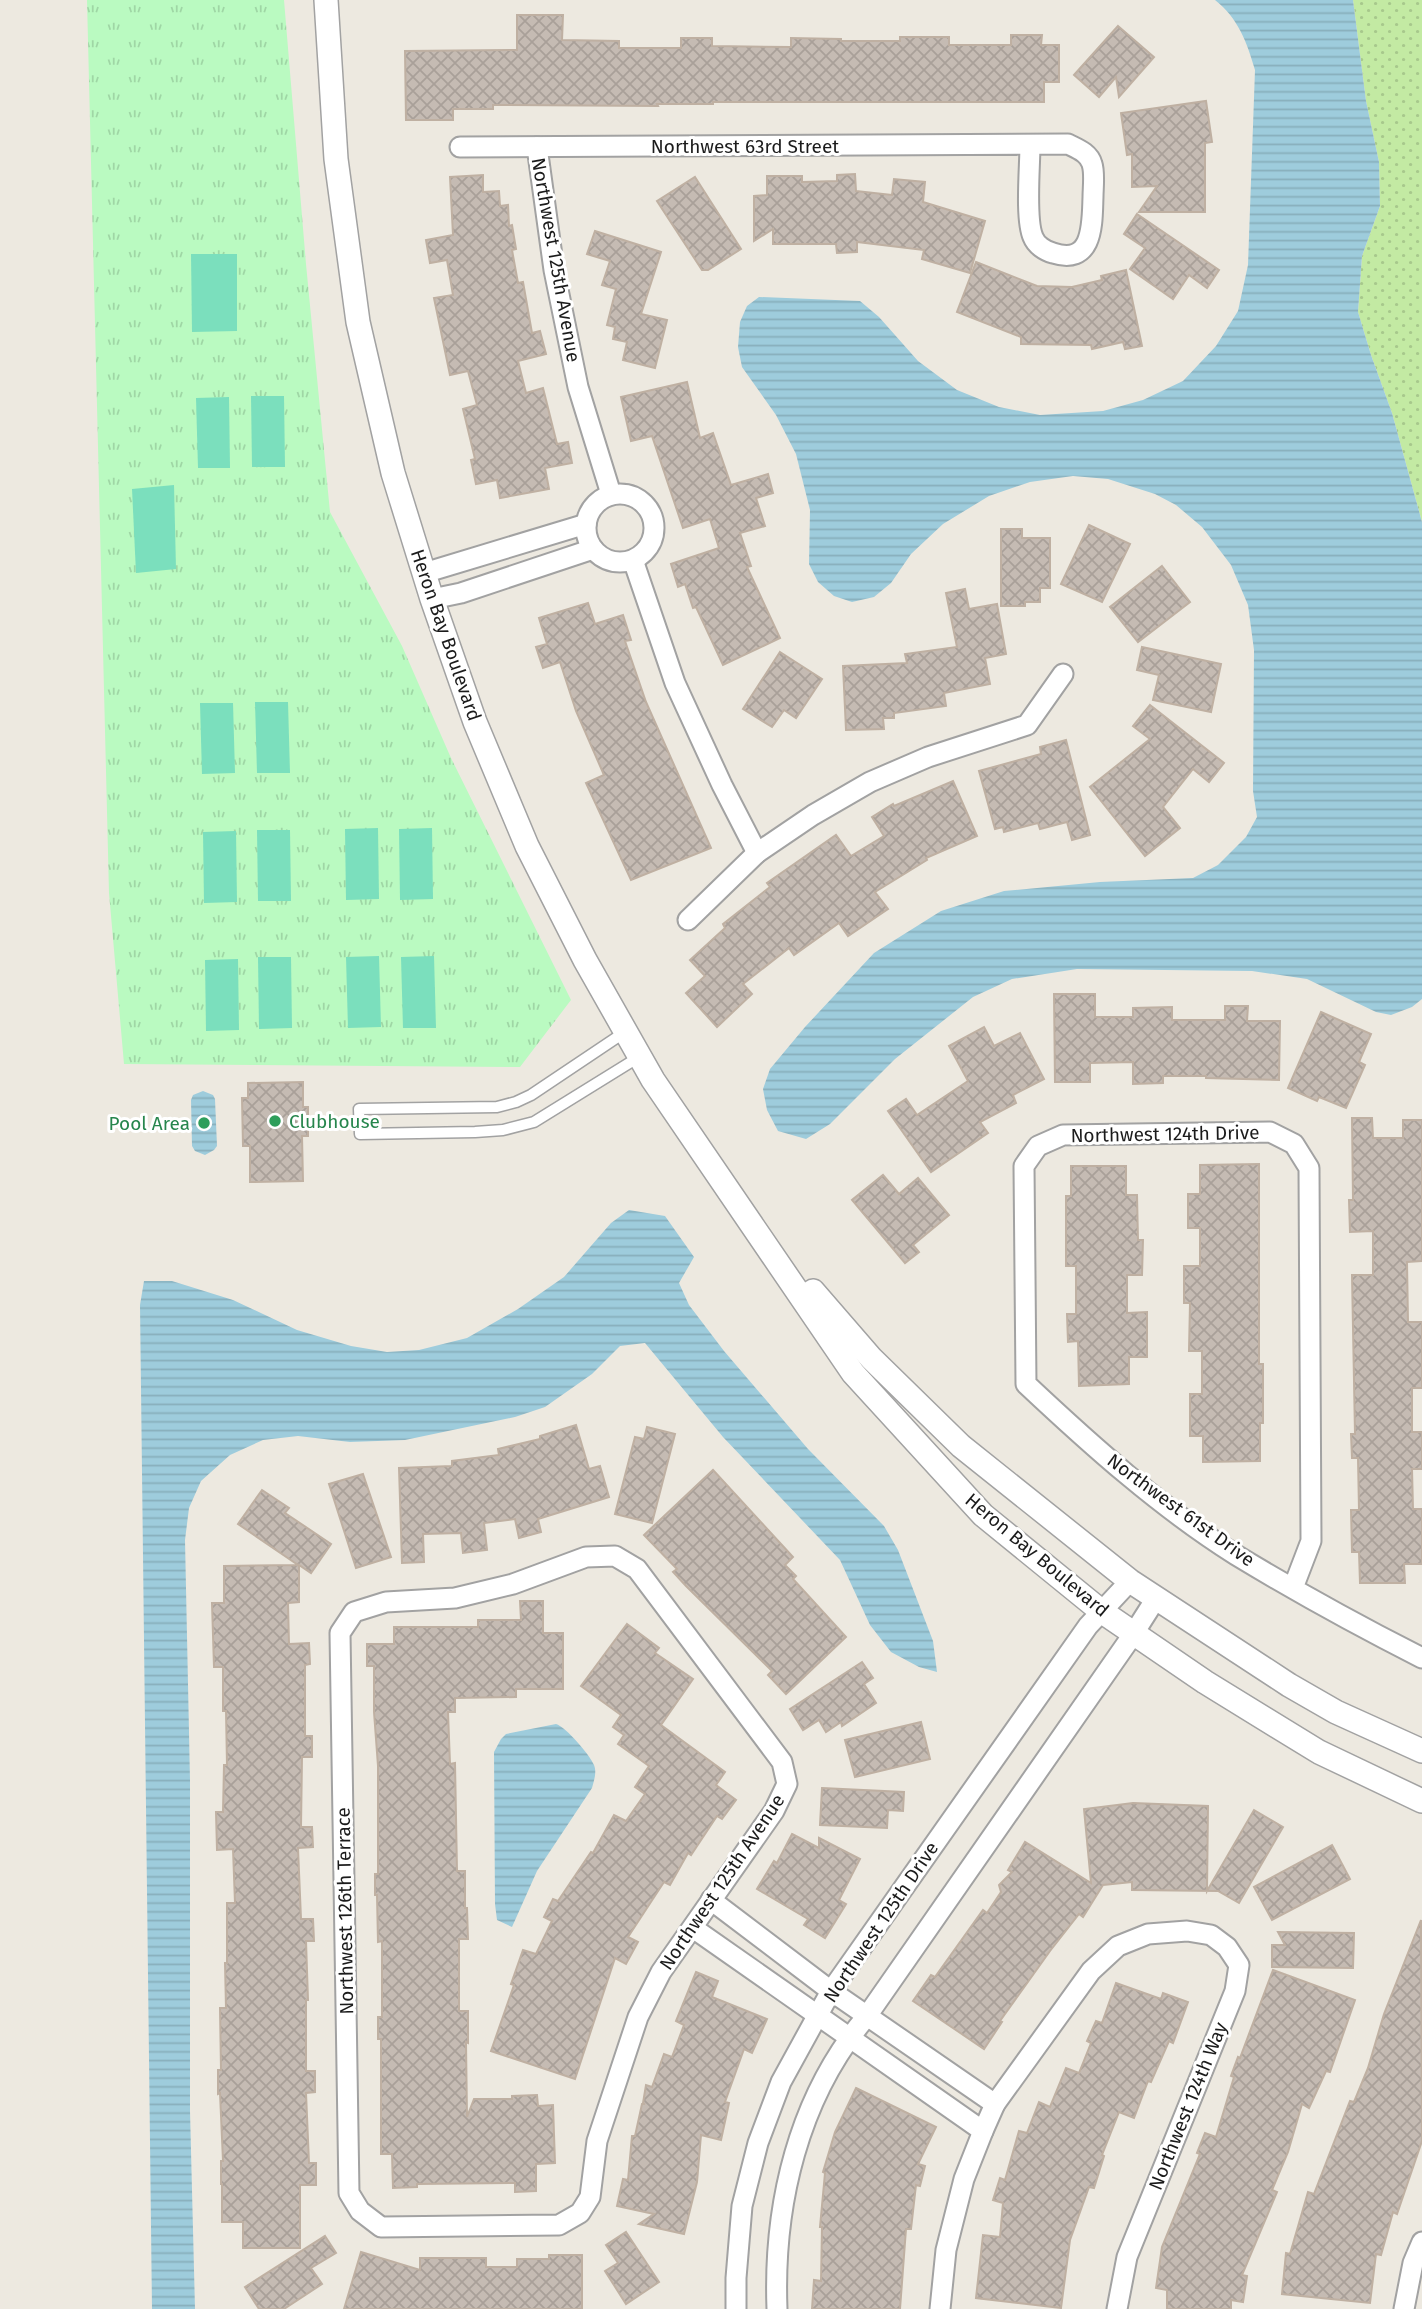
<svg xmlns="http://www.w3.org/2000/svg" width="1422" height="2309" font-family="'Fira Sans',sans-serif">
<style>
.grass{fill:url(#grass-dots)}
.park{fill:url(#park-tufts)}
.pitch{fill:#7bdfbd}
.water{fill:url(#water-rules)}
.building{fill:url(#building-cross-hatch);stroke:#bfb0a2;stroke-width:2}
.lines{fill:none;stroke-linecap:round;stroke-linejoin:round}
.service-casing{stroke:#a2a2a2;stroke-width:13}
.minor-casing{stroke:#a2a2a2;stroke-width:23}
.tertiary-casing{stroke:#a2a2a2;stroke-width:26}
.service{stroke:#fff;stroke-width:10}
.minor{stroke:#fff;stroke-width:19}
.tertiary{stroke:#fff;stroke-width:23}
.leisure-dot{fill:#2e9e5b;stroke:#fff;stroke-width:2.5}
.labels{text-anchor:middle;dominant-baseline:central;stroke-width:6;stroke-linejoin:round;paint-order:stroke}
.street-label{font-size:19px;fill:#1b1b1b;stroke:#fff}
.leisure-label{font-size:19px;fill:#27864d;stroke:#fff;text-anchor:start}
</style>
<defs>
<pattern id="grass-dots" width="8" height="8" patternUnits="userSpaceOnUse" patternTransform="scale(1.75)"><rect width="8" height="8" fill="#c3eaa3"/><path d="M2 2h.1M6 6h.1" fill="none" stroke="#a7c88c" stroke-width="1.8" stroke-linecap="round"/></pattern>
<pattern id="park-tufts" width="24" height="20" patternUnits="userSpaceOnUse" patternTransform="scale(1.75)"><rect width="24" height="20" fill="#bafac1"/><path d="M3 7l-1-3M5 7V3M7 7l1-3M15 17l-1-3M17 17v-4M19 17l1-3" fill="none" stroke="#9fd6a5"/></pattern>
<pattern id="water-rules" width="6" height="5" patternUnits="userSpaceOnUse" patternTransform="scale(1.75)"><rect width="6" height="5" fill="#9eccdc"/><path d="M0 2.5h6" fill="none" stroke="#88afbc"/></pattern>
<pattern id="building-cross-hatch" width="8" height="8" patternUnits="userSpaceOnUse" patternTransform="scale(1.75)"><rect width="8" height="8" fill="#c5bbb3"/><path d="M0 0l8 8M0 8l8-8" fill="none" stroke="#a9a099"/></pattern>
</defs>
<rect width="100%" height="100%" fill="#ede9e0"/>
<!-- grass -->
<path class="grass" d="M1353,0H1422V522L1392,413L1371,355L1358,312L1362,256L1380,206L1379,162L1366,101Z"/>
<!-- park -->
<path class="park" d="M87,0H284L306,264L330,512L402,646L451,758L571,1000L520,1067L124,1064L109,893Z"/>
<!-- pitch -->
<g class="pitch">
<path d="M191,254H237V331L192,332Z"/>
<path d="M251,396H284L285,467H252Z"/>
<path d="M229,397L230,468H198L196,398Z"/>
<path d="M174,485L176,569L136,573L132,489Z"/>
<path d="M255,702H288L290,773H257Z"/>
<path d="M200,703H233L235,773L202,774Z"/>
<path d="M378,828L379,899L346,900L345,829Z"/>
<path d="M432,828L433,899L400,900L399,829Z"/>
<path d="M257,830H290L291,901H258Z"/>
<path d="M236,831L237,902L204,903L203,832Z"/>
<path d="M379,956L381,1027L348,1028L346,957Z"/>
<path d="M434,956L436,1028H403L401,957Z"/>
<path d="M258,957H291L292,1028L259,1029Z"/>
<path d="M238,959L239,1030L206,1031L205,960Z"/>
</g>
<!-- water -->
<g class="water">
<path d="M1215,0H1353L1366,101L1379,162L1380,206L1362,256L1358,312L1371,355L1392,413L1422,522V999L1412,1007L1391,1015L1376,1012L1307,979L1252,971L1077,969L1012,979L973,997L895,1059L830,1124L806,1139L778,1131L767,1110L763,1089L770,1069L805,1027L874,953L941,911L1004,891L1100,882L1193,878L1218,865L1246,837L1257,817L1253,791L1254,650L1248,605L1231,565L1202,527L1176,505L1155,494L1108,479L1073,476L1030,482L989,496L943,524L911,554L891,583L874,597L852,602L834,596L818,582L809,564L810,510L796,454L776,415L742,367L738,347L740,322L747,306L759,297L860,301L879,317L918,361L957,390L999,407L1040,415L1103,411L1143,400L1183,381L1216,346L1238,311L1248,265L1255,70C1247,42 1238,18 1215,0Z"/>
<path d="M203,1091L213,1095L215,1099L217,1146L214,1150L205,1155L195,1151L192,1146L191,1100L193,1095Z"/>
<path d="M629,1210L665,1216L694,1257L679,1283L689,1305L724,1351L808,1449L884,1526L898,1550L933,1641L937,1672L919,1667L891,1652L870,1625L840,1560L723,1437L645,1343L620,1346L592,1374L545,1407L515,1417L405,1440L350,1442L298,1436L263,1440L230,1455L201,1481L189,1508L185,1540L190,1780V2111L195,2309H152L140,1305L144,1281H172L233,1300L297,1330L351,1346L387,1352L419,1350L467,1338L518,1309L564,1277L611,1223Z"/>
<path d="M556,1724C566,1727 590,1755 594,1765C597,1773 594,1780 592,1788L537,1871L512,1927L497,1920L495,1904L494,1752L501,1739L506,1734Z"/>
</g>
<!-- building -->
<g class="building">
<path d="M517,15H563L562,40L619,41V48H681V38H712V46L791,47V38L841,39V41H900V37H949V45H1011V35H1042L1041,45H1059V82H1044V102H713V104H657L658,106L493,105V109H453V120H406L405,51L517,50Z"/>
<path d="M1118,26L1154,57L1119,97L1116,77L1099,97L1074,75Z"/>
<path d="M1206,101L1212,142L1205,143V212H1139L1157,186L1132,187V154L1127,155L1121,113Z"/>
<path d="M855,174L856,191L892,195L894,179L925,182L923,202L985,221L970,273L922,259L924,250L857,242V252L837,253L836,244H773V229L754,241V196L767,195V176H802V182L837,181V175Z"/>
<path d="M483,175V192L499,191L500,206L508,205L509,226L512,225L516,249L512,250L518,283L523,282L532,333L540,331L546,354L518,361L526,393L543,388L557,444L568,442L572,463L545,468L549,489L500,498L497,480L476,484L471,460L475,459L463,409L477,405L468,371L450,375L434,298L453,295L447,260L430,263L426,240L453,235L450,177Z"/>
<path d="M695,177L741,249L708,270H702L657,201Z"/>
<path d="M1137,214L1219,270L1207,288L1189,275L1173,299L1130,269L1145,248L1124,234Z"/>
<path d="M595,231L661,252L641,314L667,320L655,368L623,360L627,342L613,339L615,327L607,325L616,289L602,285L610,261L587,254Z"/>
<path d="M976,262L1037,286L1072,287L1102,280L1101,276L1126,270L1142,346L1125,349L1123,342L1092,349L1091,345L1021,344V337L957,312Z"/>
<path d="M687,382L700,438L713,433L731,485L768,474L773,493L756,498L765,526L740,533L751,566L747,567L780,638L723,665L696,607L693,608L685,584L678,587L671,564L719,548L710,519L683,528L652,436L631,441L621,397Z"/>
<path d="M1089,525L1130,544L1102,602L1061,584Z"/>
<path d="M1001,529H1022V538H1050V588H1040V602H1025V606H1001Z"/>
<path d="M1162,566L1190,602L1138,642L1110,607Z"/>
<path d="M965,589L969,609L997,604L1006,654L985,658L990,684L944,693L946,706L894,713V718H883L884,729L846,730L843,666L907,663L905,654L957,647L946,593Z"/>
<path d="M588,603L595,624L623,615L631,640L625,641L646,702L711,848L631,880L586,783L604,775L576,711L560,662L543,668L536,647L547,644L539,618Z"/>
<path d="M1142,647L1221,664L1211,712L1153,700L1159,675L1137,670Z"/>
<path d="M780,652L822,679L796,718L784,710L772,727L743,709Z"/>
<path d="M1150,705L1224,763L1209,782L1193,769L1163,807L1180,828L1145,856L1090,787L1150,739L1133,726Z"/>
<path d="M1066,740L1090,835L1072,840L1067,822L1040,829L1038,823L1004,832L1003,827L995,829L979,771L1041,754L1040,747Z"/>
<path d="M953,781L977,836L926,858L927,860L875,892L888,909L848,936L839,923L794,955L789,948L743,984L752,994L717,1027L686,993L705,976L690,960L725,928L723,924L770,887L767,883L836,835L851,856L884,836L872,817L893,804L894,806Z"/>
<path d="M1054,994H1095V1017H1133V1008L1172,1007V1020H1225V1006H1248L1247,1021H1280L1279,1080L1206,1078V1076H1163V1083L1133,1084V1062L1090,1063V1082H1055Z"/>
<path d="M1321,1012L1371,1034L1359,1062L1365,1065L1346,1108L1319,1097L1317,1101L1288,1088Z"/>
<path d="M984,1027L994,1046L1020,1033L1044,1079L1013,1095L1016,1103L980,1122L988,1133L931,1172L888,1111L906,1099L917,1115L968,1081L949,1046Z"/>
<path d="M303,1082V1107H308V1136H302L303,1181L250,1182V1146H243L242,1098H248V1083Z"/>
<path d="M1352,1118H1372L1373,1138H1403V1120H1422V1261L1407,1262L1408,1322H1422V1388H1412V1432H1422V1469H1412L1413,1509H1422V1564H1404L1405,1583H1360L1359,1552H1352L1351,1510H1359L1358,1458H1352L1351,1434H1355L1352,1275H1373V1231L1350,1232L1349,1200H1353Z"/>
<path d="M1259,1164V1364H1263V1423H1260V1461L1203,1462V1436H1190V1394H1202V1351H1189L1190,1303H1184V1266H1200V1228H1188V1194H1200V1165Z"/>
<path d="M1071,1166H1126V1195H1137L1138,1240H1143L1142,1275H1127V1313L1147,1312V1357H1129V1384L1079,1386L1078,1341L1068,1342L1067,1314H1076V1266H1066V1196H1071Z"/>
<path d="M883,1175L899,1194L918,1178L949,1215L913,1245L919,1252L905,1263L852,1200Z"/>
<path d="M576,1425L589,1469L600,1466L609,1497L538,1519L541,1532L519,1538L515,1519L484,1523L487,1550L463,1553L461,1533L423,1534L424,1562L402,1563L399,1468L452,1466V1461L499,1455L498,1449L540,1439V1436Z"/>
<path d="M647,1427L675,1434L652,1523L615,1514L635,1437L644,1439Z"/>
<path d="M713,1470L793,1557L785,1565L796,1576L793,1579L846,1637L786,1694L768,1675L772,1671L686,1586L673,1572L677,1569L644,1535Z"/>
<path d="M363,1474L391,1557L356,1568L329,1484Z"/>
<path d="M262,1490L289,1508L285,1513L331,1544L311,1573L299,1565V1602L288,1603L289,1644L309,1643L310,1664L305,1665V1736H312V1757H302L301,1827H312L313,1847L298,1848L301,1919H313L314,1941H306L308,2000H306V2071H315V2092L306,2093L309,2163H316V2185H300V2248H243V2222H222V2184H221V2161H223L220,2093L218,2094V2070H221L220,2008H226L225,1963H227V1903H235L233,1849L217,1850L216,1812H223L224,1765H227L226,1711H223V1667H214L212,1603H224V1566L298,1565L238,1524Z"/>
<path d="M520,1601H543V1633H563V1689H516V1697L455,1698V1712H448L450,1764L455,1763L457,1871H465V1908H467L468,1939H459V2011H468V2043L466,2042L467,2117L474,2099H512V2096L537,2095L538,2106L553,2105L555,2163L536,2164V2191L515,2192V2183L417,2184V2187L393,2188L392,2154H381V2039H378V2017H382V1941L378,1942L377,1895H375V1874H378V1766L374,1712V1666H367V1644H394V1627H478V1620H521Z"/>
<path d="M627,1624L659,1648L655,1653L693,1679L661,1725L725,1772L716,1785L736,1800L722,1819L717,1816L691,1855L688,1853L670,1885L664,1882L628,1937L638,1942L626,1964L615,1958L575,2079L491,2051L514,1985L511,1984L523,1950L536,1954L552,1921L544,1917L553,1899L558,1901L591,1852L593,1853L614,1815L626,1821L645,1794L635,1787L649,1766L618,1744L624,1735L613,1727L621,1715L581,1686Z"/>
<path d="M862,1662L873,1678L864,1684L876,1703L842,1726L841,1722L826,1732L819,1720L803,1730L790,1709Z"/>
<path d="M921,1722L930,1759L855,1777L845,1740Z"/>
<path d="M822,1788L904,1792L903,1811L888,1810L887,1828L820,1825Z"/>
<path d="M1133,1803L1208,1806L1207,1891L1254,1810L1283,1827L1239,1903L1218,1891L1132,1890V1882L1103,1885L1083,1917L1079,1914L1050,1951L1000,2021L1002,2022L984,2049L913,2001L931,1975L935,1977L983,1910L987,1913L1001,1892L999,1885L1012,1872L1008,1870L1025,1842L1091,1883L1084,1809Z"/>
<path d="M792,1834L819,1848V1838L860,1859L839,1900L846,1904L825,1938L804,1925L808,1919L757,1889L774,1861L777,1863Z"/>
<path d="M1332,1845L1350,1879L1272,1920L1254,1887Z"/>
<path d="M1421,1920L1422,2141L1397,2214L1393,2212L1381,2255L1376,2254L1370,2303L1282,2294L1286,2253L1290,2254L1308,2192L1314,2194L1350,2101L1354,2102L1368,2068L1384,2014Z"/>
<path d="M1278,1932L1354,1933L1353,1968L1272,1967V1945H1285Z"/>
<path d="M1273,1970L1355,2000L1330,2072L1326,2071L1309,2108L1302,2104L1288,2152L1272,2190L1277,2192L1242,2275L1247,2276L1243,2302L1231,2300V2309H1167V2290L1156,2288L1162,2247L1200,2154L1197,2153L1205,2133L1216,2137L1234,2077L1231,2076L1238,2057L1240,2058Z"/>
<path d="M696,1972L718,1981L712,1997L767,2019L752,2053L744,2049L725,2102L729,2103L721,2140L701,2135L697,2182L684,2234L639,2224L654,2214L617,2206L623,2179L628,2180L632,2136H635L642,2104H645L643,2103L646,2085L652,2087L664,2054L672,2057L684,2025L676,2021Z"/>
<path d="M1116,1983L1161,1999L1163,1993L1188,2002L1173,2043L1169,2041L1151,2082L1148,2081L1134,2118L1119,2112L1102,2155L1104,2156L1094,2188L1089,2187L1070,2240L1061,2308L976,2298L983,2235L1000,2237L1003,2203L993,2200L1000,2178L1005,2180L1019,2131L1027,2133L1039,2102L1050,2107L1066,2068L1079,2073L1091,2043L1087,2041L1096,2021L1102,2023Z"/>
<path d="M856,2088L936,2127L918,2164L925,2166L920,2186L916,2185L911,2229H906L900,2309H812L814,2280L821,2281L822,2227H820L825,2173L823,2172L835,2132Z"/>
<path d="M626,2232L659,2282L626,2304L605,2271L618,2263L606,2245Z"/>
<path d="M325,2236L336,2253L311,2268L322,2284L284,2309H259L245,2287Z"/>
<path d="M361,2252L420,2270V2258H486V2267H517V2259H549V2255H582V2309H344Z"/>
</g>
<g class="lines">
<!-- service casing -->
<g class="service-casing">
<path id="service" d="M625,1032L531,1095L516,1102L497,1107L359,1109L360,1134L475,1132L503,1130L534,1122L639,1057"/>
</g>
<!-- minor casing -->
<g class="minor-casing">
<g id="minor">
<path d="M460,147L1068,144C1078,149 1089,153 1092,164C1095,173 1093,188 1093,197C1092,223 1094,266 1053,253C1045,251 1036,245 1033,237C1025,219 1030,166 1030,145"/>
<path d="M537,147L554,270L578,387L611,494"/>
<circle cx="620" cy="528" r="34"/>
<path d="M633,560L675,683L722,785L757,853"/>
<path d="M424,573L586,524"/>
<path d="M432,599L461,593L593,549"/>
<path d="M688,920L757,853L813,815L870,782L928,757L1027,725L1063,674"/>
<path d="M615,1556L637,1569L782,1762L787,1784L774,1811L661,1972L638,2017L597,2141L590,2197L580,2213L559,2225L381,2227L360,2211L349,2193L340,1633L354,1612L386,1602L455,1598L513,1584L586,1557Z"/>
<path d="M1293,1588L1311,1541L1309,1168L1294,1144L1270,1132L1063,1135L1038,1146L1024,1166L1026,1384C1092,1446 1160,1507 1236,1555C1297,1592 1359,1626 1422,1658"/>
<path d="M711,1900L831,1991L995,2104"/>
<path d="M693,1928L983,2131"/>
<path d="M736,2309V2278L742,2206L758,2143L781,2082L831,1991L1088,1626L1130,1581"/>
<path d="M777,2309C773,2205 798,2097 867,2016L1134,1633L1155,1600"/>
<path d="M940,2309L946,2250L964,2179L983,2131L995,2104L1091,1971L1118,1946L1148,1934L1187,1931L1211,1935L1227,1947L1239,1965L1235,1991L1127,2257L1117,2309"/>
<path d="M1404,2309L1413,2263L1422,2242"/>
</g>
</g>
<!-- tertiary casing -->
<g class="tertiary-casing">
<g id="tertiary">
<path d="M326,0L336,159L358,322L393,473L432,599L475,722L527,846L585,960L653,1080L853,1373L983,1515L1101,1611L1205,1682L1319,1752L1422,1801"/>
<path d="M813,1291L871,1358L961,1446L1130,1581L1289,1685L1336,1712L1422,1751"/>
</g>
</g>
<!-- service -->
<use href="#service" class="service"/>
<!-- minor -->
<use href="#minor" class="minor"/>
<!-- tertiary -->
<use href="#tertiary" class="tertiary"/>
</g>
<!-- markers -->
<g class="leisure-dot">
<circle cx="275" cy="1121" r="7"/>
<circle cx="204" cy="1123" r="7"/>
</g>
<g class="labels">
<!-- street labels -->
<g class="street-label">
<text x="745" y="146">Northwest 63rd Street</text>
<text transform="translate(556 260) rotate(80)">Northwest 125th Avenue</text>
<text transform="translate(446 635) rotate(71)">Heron Bay Boulevard</text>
<text transform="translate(1165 1134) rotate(-1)">Northwest 124th Drive</text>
<text transform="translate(1181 1510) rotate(36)">Northwest 61st Drive</text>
<text transform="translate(1037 1555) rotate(40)">Heron Bay Boulevard</text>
<text transform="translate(722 1882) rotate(-56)">Northwest 125th Avenue</text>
<text transform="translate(345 1911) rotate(-91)">Northwest 126th Terrace</text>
<text transform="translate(881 1922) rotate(-56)">Northwest 125th Drive</text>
<text transform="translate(1188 2106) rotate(-68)">Northwest 124th Way</text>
</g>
<!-- leisure labels -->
<g class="leisure-label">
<text x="289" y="1121">Clubhouse</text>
<text x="190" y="1123" text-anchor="end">Pool Area</text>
</g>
</g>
</svg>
